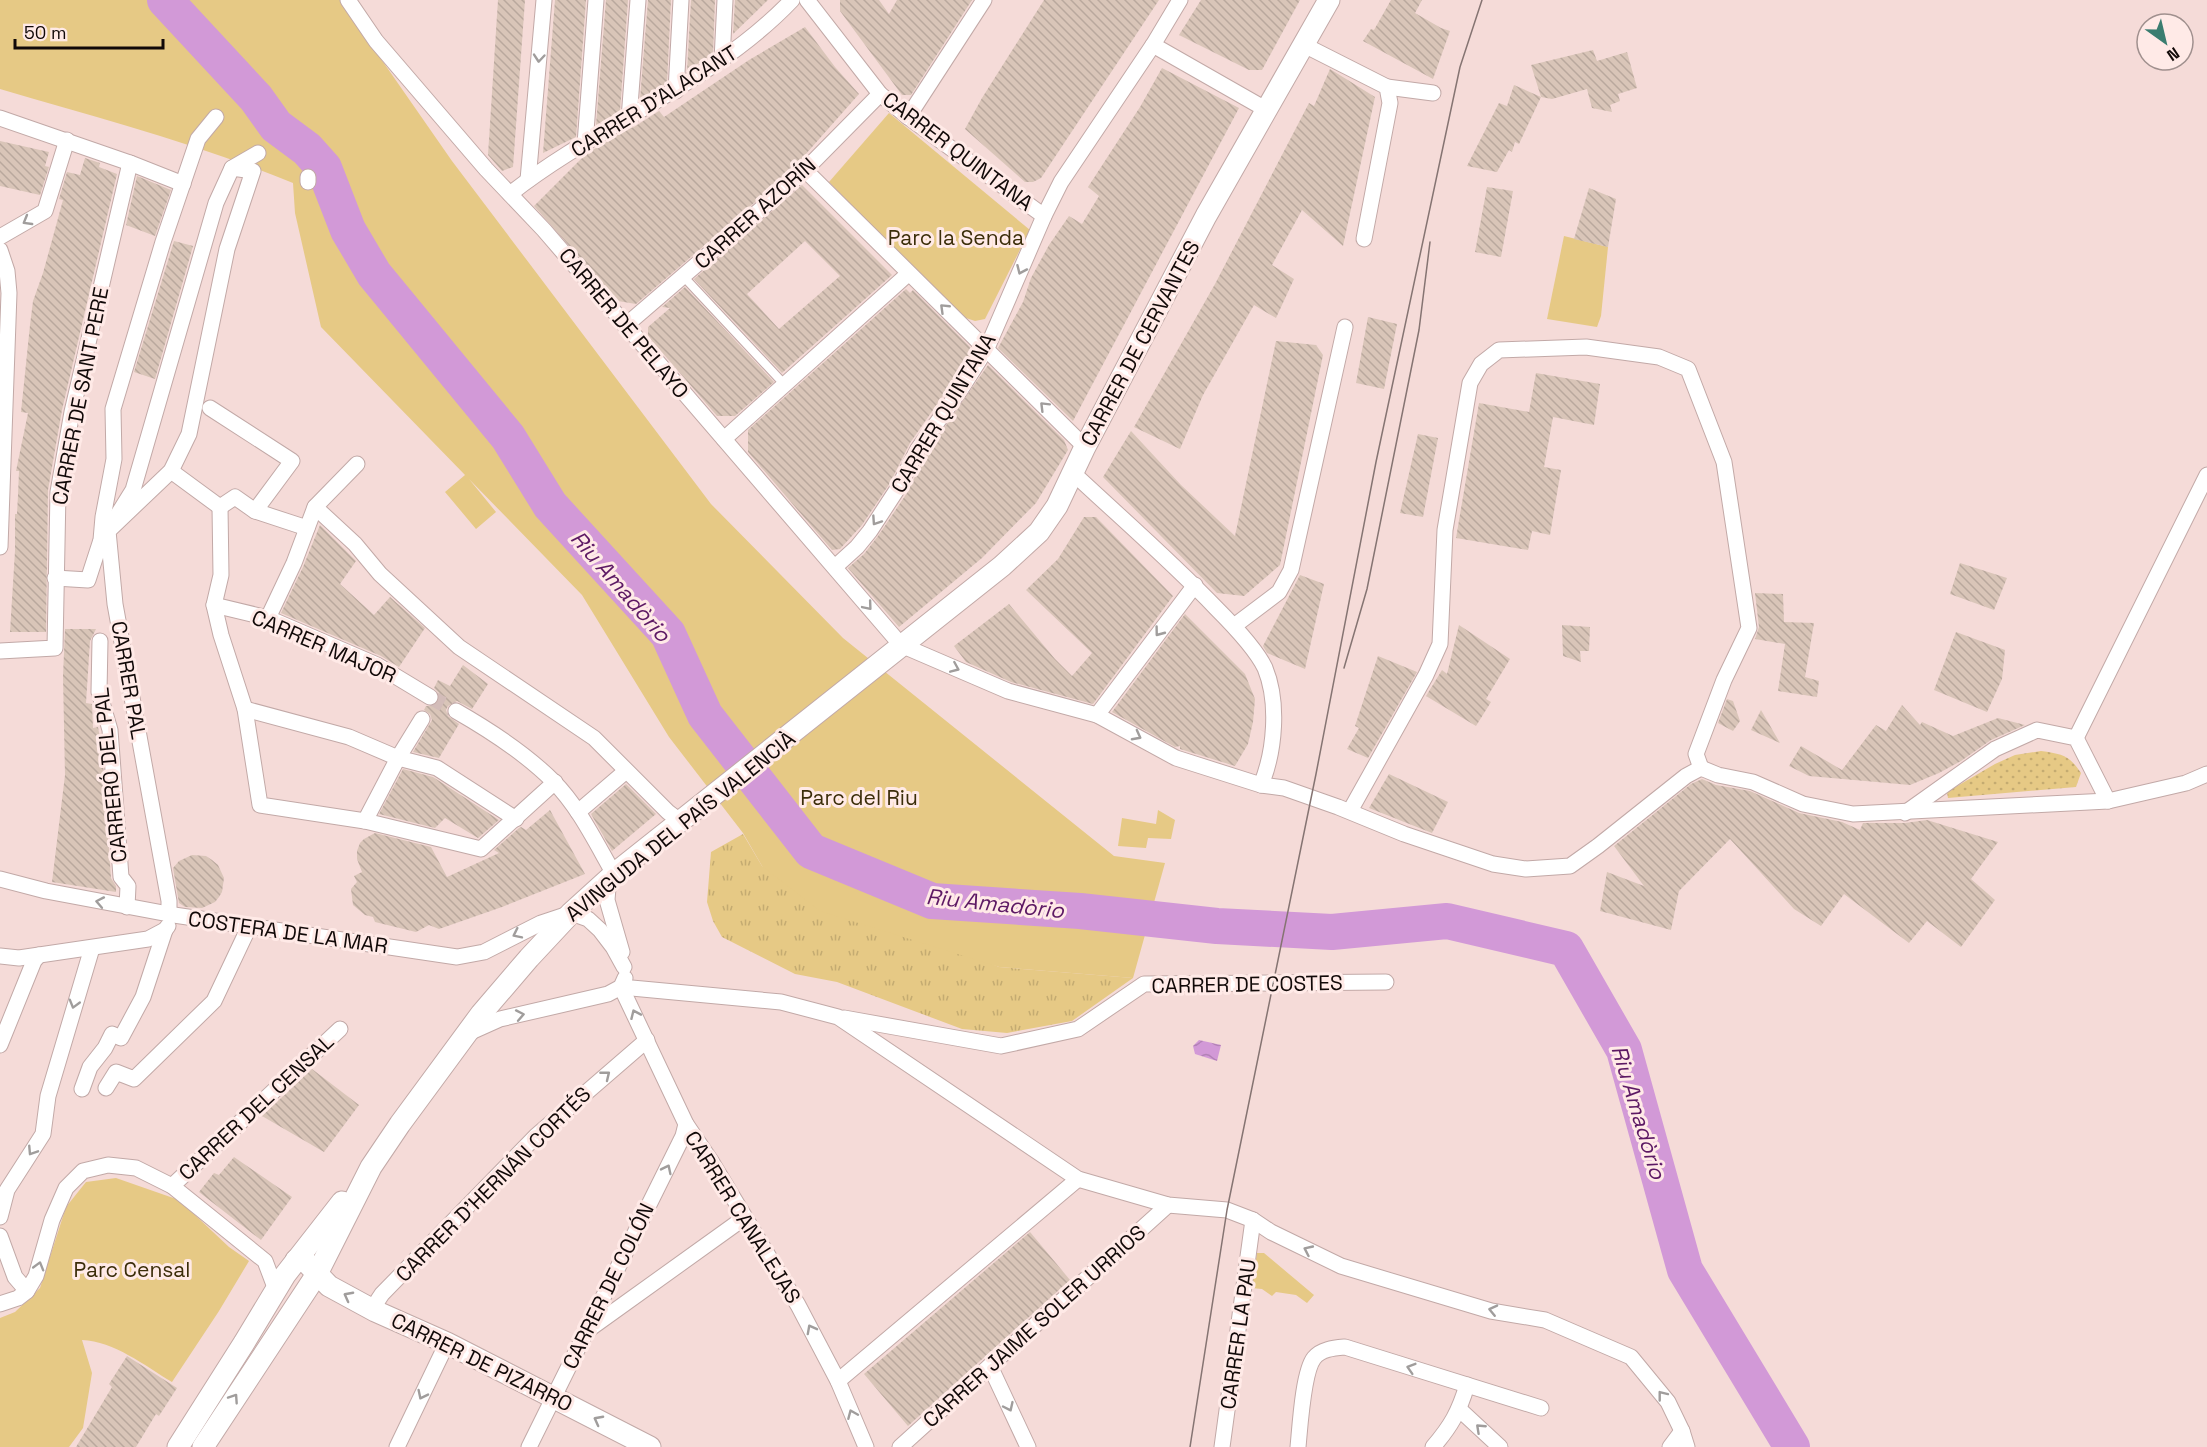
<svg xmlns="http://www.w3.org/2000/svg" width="2207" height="1447" font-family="'Space Grotesk',sans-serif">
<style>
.grass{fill:url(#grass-tufts)}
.park{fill:#e6c985}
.garden{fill:url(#garden-dots)}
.water{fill:url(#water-waves)}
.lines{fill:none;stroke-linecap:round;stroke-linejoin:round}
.river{stroke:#d299d7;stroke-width:36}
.building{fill:url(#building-back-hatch);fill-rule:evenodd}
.street-tunnel{stroke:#d3bcb9;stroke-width:15;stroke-dasharray:15 8;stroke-linecap:butt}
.lane-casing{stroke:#c2a9a7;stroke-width:10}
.street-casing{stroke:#c2a9a7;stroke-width:17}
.secondary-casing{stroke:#c2a9a7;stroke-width:23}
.lane{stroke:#fff;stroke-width:8}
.street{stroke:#fff;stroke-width:15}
.secondary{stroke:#fff;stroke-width:21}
.tram{stroke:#857472;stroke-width:1.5}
.oneway{stroke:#a09d9c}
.labels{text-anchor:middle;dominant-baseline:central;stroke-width:6;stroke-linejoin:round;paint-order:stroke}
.street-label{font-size:21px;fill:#110908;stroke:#ffeae7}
.park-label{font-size:21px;fill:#3b2d09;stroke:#ffeae7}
.water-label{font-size:22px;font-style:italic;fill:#5d1964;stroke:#ffeae7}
</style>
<defs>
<pattern id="grass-tufts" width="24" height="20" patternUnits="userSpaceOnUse" patternTransform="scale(1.5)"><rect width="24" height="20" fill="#e6c985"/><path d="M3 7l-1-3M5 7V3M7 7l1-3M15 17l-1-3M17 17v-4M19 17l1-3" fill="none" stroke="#c4ab71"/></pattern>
<pattern id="garden-dots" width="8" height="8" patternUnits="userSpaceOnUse" patternTransform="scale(1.5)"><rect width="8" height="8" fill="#e6c985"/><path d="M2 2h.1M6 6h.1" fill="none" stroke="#c4ab71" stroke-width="1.8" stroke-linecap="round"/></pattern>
<pattern id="water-waves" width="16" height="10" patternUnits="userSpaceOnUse" patternTransform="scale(1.5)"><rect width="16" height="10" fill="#d299d7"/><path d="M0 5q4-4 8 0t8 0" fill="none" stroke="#b382b7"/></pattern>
<pattern id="building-back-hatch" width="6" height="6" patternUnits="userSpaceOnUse" patternTransform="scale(1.5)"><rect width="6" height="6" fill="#d9c5b8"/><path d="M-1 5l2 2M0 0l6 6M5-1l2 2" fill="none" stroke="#b9a89d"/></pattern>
</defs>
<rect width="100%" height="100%" fill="#f5dbd8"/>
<!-- grass -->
<path class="grass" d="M743,834L762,866L999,967L1133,978L1072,1021L1007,1033L962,1029L837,982L795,974L722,937L713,921L707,902L711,852Z"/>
<!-- park -->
<g class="park">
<path d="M0,0H340L452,161L711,504L843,638L1114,856L1165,863L1133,978L999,967L820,911L762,866L743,833L669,737L582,595L469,479L496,512L476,529L445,492L465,475L321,327L295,213L293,183C198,144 99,118 0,89Z"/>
<path d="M889,113L1030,230L985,319L975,321L966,318L919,275L829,182Z"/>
<path d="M1564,236L1608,247L1601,316L1597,327L1547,319Z"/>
<path d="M1158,810L1175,820L1171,839L1148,838L1146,848L1118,846L1122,818L1156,824Z"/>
<path d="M116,1178L179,1200L229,1247L249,1261L219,1311L172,1382C145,1366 114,1341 82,1340L92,1373L83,1428L69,1447H0V1318L15,1312L40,1288L66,1207L86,1182Z"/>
<path d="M1257,1253H1264L1314,1295L1307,1303L1296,1295L1276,1292L1272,1296L1262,1289L1251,1288Z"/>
</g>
<!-- garden -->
<path class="garden" d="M2041,751C2062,754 2069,755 2081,773L2076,787L1948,798L1947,792L1995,764L2015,755Z"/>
<!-- water -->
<path class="water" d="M1199,1040L1221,1045L1217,1061L1195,1054L1193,1046Z"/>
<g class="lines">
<!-- river -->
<path class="river" d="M165,0L256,98L276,126L307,149L324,168L348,230L374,274L508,437L550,505L668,634L705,715L811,851L932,901L1080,911L1217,926L1332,932L1447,921L1566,949L1624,1050L1685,1270L1792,1447"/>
</g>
<!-- building -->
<g class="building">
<path d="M498,0H525L513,167L502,171L488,155Z"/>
<path d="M555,0H586L576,137L543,153Z"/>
<path d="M606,0H628L620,111L596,125Z"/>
<path d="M648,0H671L667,83L640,99Z"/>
<path d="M691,0H715L713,54L687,71Z"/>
<path d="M735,0H768L733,34Z"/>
<path d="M840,0H879L889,14L897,0H972L911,95H902L840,11Z"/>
<path d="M1044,0H1159L1041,178L1033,182H1025L965,129L982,98Z"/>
<path d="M1201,0H1300L1262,70H1249L1179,35Z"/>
<path d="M1391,0H1422L1415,13L1441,28L1450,31L1433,79L1363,41L1371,29L1374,30Z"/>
<path d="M805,27L835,67L859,94L797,164L754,203L636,304L618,301L534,206L586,154L628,129L634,127L659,111L664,117L749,60Z"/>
<path d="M1593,50L1597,61L1627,52L1637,88L1618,94L1620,101L1610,105L1612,112L1592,108L1587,89L1552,99L1541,97L1531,65Z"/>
<path d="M1162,68L1239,108L1073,421L998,348L1023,302L1031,278L1049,245L1069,216L1082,224L1099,196L1088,187L1140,107Z"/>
<path d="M1330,69L1375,97L1343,246L1302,210L1272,265L1294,279L1276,318L1254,305L1203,395L1180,449L1134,427L1215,284L1309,103L1314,106Z"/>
<path d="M1514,85L1541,97L1519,144L1515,142L1512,152L1509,150L1497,172L1467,166L1499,103L1507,106Z"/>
<path d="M0,141L49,152L45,166L49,167L40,195L0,186Z"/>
<path d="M85,158L100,163L99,167L117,174L62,410L48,490L46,632H10L15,551V514H17L18,495L19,471H16L28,413L21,412L30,325L33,301L43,273L63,200L59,199L67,172L80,175Z"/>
<path d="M137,176L171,190L155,236L126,225Z"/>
<path d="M802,185L892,275L782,373L694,279ZM805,241L840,276L779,329L747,294Z"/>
<path d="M1487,187L1513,191L1501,257L1475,252Z"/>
<path d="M1589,188L1616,199L1608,247L1574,239Z"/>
<path d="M174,241L193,246L155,379L134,372Z"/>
<path d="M685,287L774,382L735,416H717L648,336V327L670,308L662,307Z"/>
<path d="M906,289L910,293L913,290L974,351L910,443L890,483L862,525L840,549L832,550L748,452V430Z"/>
<path d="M1368,317L1397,324L1384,389L1356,383Z"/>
<path d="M1276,341L1316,345L1323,355L1280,565L1244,596L1217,593L1103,477L1131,431L1181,485L1235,536Z"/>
<path d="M988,365L1064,440L1068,450L1036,503L982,558L899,627L848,568L864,554L878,536L907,493L926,454Z"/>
<path d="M1536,373L1600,384L1594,425L1553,417L1544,467L1561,470L1550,535L1532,531L1528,550L1456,538L1479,403L1529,412Z"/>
<path d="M1418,434L1438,438L1423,517L1400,513Z"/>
<path d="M1084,517H1096L1173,596L1093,704L1011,682L966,662L954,646L1009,604L1055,659L1072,676L1092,653L1026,590L1058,559Z"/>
<path d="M320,525L356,561L340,584L374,615L390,597L425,628L399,667L381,656L281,613L303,567Z"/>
<path d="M1960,563L2007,578L1994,610L1950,594Z"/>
<path d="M1300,575L1324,584L1305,669L1267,653L1263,646Z"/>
<path d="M1755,593L1783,594L1784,622L1814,623L1805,677L1819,681L1817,697L1778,691L1785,644L1755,639L1759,627Z"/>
<path d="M1185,614L1245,674L1255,699L1253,722L1248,744L1235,766L1180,749V746L1175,747L1112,712Z"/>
<path d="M1459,625L1510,659L1486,699L1491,702L1476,726L1426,696L1442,670L1447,674Z"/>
<path d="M1562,625L1590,627L1589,651H1580L1581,662L1563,656Z"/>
<path d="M65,629H96L90,641L86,703L92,704L93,728L98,727L102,749L111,878L116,886V892L52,882L65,775L63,676Z"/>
<path d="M1956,632L2005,650L2002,679L1987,712L1934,690Z"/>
<path d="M1378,656L1417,672L1368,758L1347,749L1359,728L1355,726Z"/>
<path d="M463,665L488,684L472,709L457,701L448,706L446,710L448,716L459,724L439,758L413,752L432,720L430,714L424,710L426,706H434L439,702V693L434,688L438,680L450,686Z"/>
<path d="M1727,699L1733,701L1740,721L1733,731L1718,723Z"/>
<path d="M1902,705L1920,725L1922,722L1953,736L1998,718L2025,725L1991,740L1961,761L1939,773L1910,785L1809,776L1789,766L1801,746L1842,770L1876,725L1886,731Z"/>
<path d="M1761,710L1780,743L1751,730Z"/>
<path d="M403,769L433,777L499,820L478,838L445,818L435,828L379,814Z"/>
<path d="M1389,774L1448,802L1432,833L1369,808Z"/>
<path d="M1702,779L1716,785L1750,791L1799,813L1842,822L1860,830L1863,823H1905L1927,820L1998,842L1971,879L1995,900L1961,947L1927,921L1909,943L1844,894L1821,926L1794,909L1730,839L1679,891L1671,930L1600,911L1607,872L1644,886L1614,846L1691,784Z"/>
<path d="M626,784L656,814L612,851L591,814Z"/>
<path d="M550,810L585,874L502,907L439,929L429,925L416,932L375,922L373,917L365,915L353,905L351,889L357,882L354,876L362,872L357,859V851L360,843L364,839L375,833L431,847L447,877L499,853L494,850L519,828L521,827L526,830Z"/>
<path d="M192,855L206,856L212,860L218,865L224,878L222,892L219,897L215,902L202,908L185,907L179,903L173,868L179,861Z"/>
<path d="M312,1069L359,1105L324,1152L262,1116Z"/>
<path d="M234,1157L292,1197L261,1240L199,1192L214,1173L219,1175Z"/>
<path d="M1030,1232L1070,1280L908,1426L864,1374Z"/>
<path d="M127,1356L177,1388L159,1416L156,1414L136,1447H76L112,1387L109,1384Z"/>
</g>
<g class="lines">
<!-- street-tunnel -->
<path class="street-tunnel" d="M430,697L456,711"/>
<!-- lane casing -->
<g class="lane-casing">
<path id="lane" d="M683,276L785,385"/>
</g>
<!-- street casing -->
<g class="street-casing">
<g id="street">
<path d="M348,0L376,41L486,169L544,230L901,645L1008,691L1097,715L1176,758L1261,785L1284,788L1338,807L1404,834L1493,864L1526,869L1570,866L1598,846L1686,776L1701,768L1718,775L1753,782L1803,804L1853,814L2108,801L2186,783L2207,774"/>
<path d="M807,0L880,94L908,117L1044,216"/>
<path d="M1153,45L1267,110"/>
<path d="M1304,45L1387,87L1390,103L1364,239"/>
<path d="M722,60L725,0"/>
<path d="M1387,87L1433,93"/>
<path d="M676,91L681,0"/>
<path d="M908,117L984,0"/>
<path d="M0,118L130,163L183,184"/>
<path d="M629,119L638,0"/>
<path d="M585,144L596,0"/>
<path d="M805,170L1085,447"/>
<path d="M308,177V182"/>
<path d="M528,180L544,0"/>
<path d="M510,194C600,123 712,84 792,0"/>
<path d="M0,237L45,211L67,140"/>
<path d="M0,250L7,271L9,293L0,547"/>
<path d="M625,326L760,210L805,170L880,94"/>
<path d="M210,408L292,461L255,511"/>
<path d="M724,439L908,274"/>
<path d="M171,471L220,507"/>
<path d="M1072,472C1120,517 1170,560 1216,608C1231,623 1256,649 1265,668C1279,702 1275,751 1261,785"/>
<path d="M220,507L221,575L214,605L221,635L245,709L260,805L365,821L481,849L555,782"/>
<path d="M220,507L235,497L255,511L307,528"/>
<path d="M315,507L355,544L380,574L459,647L594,738L668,812L680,821"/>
<path d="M101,540L103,517L114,459L113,409L163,242L198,139L216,117"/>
<path d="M835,567L857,547L870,531L898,488L918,449L961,389L987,348L1044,216L1061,182L1153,45L1180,0"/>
<path d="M55,578L88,580L100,543L133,490L216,203L232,168L258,153"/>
<path d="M214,605L268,618L377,665L430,697"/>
<path d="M268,618L294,563L315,507L357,464"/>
<path d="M1234,626L1279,592L1291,570L1345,327"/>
<path d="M100,641L99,692L110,730L121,877L128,886L127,907"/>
<path d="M0,651L55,648L58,492L72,412L130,163"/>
<path d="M245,709L349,737L398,758L437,768L516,819"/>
<path d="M456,711C491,731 525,753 553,781C579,807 596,843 614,874L608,888L607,900L622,952"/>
<path d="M1097,715L1195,585"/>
<path d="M2076,738L2207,475"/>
<path d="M1350,811L1426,675L1440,644L1445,530L1470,383L1481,364L1499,350L1586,347L1659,357L1688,369L1724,462L1749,628L1724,680L1696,754L1701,768"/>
<path d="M578,812L626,771"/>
<path d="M1905,813L1995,749L2037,730L2076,738L2108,801"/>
<path d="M365,821L398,758L422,719"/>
<path d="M0,879L46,891L174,915L457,957L484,952L541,923L571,913L588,919L600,930L613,947L624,967"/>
<path d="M169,913V901L115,604L108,531L171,471L189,434L227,249L253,171L232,168"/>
<path d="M0,956L19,958L148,939L165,930L168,926"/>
<path d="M621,987L781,1002L838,1017L1078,1179L1168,1205L1227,1210L1253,1220L1271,1232L1341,1266L1491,1311L1545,1320L1631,1357L1668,1402L1682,1431L1687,1447"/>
<path d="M621,987L686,1124L711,1161L798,1305L838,1381L866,1447"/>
<path d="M844,1018L1001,1046L1078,1029L1144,984L1386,982"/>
<path d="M471,1032L500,1019L608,994L621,987L625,978"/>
<path d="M0,1045L34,961L39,955"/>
<path d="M106,1088L116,1072L134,1079L214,1001L249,927"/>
<path d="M82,1089L90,1067L105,1048L112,1034L121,1038L143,997L165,930"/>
<path d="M172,1186L340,1029"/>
<path d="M0,1217L7,1190L43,1134L48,1096L92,948"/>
<path d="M0,1236L15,1277L27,1291"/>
<path d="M0,1304L18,1298L27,1291L36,1276L52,1220L66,1188L83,1171L108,1165L136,1168L172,1186L265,1261L276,1290"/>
<path d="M375,1311L378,1300L382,1294L536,1136L647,1040"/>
<path d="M588,1330L744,1218"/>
<path d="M990,1366L1028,1447"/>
<path d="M838,1381L1078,1179"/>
<path d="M1459,1409L1500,1447"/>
<path d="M397,1447L447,1343"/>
<path d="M529,1447L683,1136L686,1124"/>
<path d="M900,1447L1168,1205"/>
<path d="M1222,1447L1253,1220"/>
<path d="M1298,1447C1300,1427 1303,1372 1314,1358C1321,1349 1334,1348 1345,1347L1541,1408"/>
<path d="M1433,1447C1451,1426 1459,1412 1467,1385"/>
<path d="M1670,1447L1682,1431"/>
</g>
</g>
<!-- secondary casing -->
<g class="secondary-casing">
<g id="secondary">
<path d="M296,1260L306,1262L329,1286L375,1311L447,1343L650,1447"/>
<path d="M178,1447L244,1343L285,1275L342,1202"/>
<path d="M203,1447L317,1274L371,1167L400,1124L481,1014L529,958L571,913L614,874L1002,566L1039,532L1057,506L1084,449L1206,216L1329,0"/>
</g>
</g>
<!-- lane -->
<use href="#lane" class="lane"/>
<!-- street -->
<use href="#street" class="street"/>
<!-- secondary -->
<use href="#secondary" class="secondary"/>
<!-- tram -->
<g class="tram">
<path d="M1344,668L1367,589L1419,330L1430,242"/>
<path d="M1190,1447L1227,1210L1316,774L1376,462L1460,67L1482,0"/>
</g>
</g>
<!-- one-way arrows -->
<defs><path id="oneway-chevron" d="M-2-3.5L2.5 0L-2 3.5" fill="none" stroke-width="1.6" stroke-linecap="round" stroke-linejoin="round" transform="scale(1.5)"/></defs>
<g class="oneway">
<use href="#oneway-chevron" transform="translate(539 58) rotate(95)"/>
<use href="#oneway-chevron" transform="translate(27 221) rotate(150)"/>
<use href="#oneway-chevron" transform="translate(1021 270) rotate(114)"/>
<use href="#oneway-chevron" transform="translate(944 308) rotate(-136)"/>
<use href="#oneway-chevron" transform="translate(1044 406) rotate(-135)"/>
<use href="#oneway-chevron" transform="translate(876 521) rotate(124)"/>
<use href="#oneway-chevron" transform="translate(868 606) rotate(50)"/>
<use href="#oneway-chevron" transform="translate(1159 632) rotate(127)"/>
<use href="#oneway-chevron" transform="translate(955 668) rotate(23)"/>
<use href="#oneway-chevron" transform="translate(1137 736) rotate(28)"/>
<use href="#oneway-chevron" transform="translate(100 902) rotate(-169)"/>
<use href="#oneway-chevron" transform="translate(517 934) rotate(154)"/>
<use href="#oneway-chevron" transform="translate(74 1004) rotate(106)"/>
<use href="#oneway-chevron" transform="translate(635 1014) rotate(-114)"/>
<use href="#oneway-chevron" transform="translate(520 1015) rotate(-11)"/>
<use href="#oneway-chevron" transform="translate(606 1075) rotate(-39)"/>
<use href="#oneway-chevron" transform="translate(32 1151) rotate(123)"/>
<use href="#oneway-chevron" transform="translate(667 1169) rotate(-64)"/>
<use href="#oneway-chevron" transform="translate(1308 1250) rotate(-155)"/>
<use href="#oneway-chevron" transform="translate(39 1266) rotate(-74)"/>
<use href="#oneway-chevron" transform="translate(348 1296) rotate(-152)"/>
<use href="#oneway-chevron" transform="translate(1493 1310) rotate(-167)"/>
<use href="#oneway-chevron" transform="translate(811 1329) rotate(-118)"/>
<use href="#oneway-chevron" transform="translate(1411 1368) rotate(-163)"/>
<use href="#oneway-chevron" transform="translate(422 1395) rotate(116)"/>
<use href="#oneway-chevron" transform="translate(1662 1395) rotate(-128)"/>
<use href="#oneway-chevron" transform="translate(234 1398) rotate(-56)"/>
<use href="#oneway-chevron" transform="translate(1009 1407) rotate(65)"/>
<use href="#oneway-chevron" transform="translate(852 1414) rotate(-113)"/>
<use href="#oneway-chevron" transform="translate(598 1420) rotate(-152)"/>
<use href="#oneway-chevron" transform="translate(1480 1428) rotate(-137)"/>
</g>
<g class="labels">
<!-- street labels -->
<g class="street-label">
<text transform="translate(654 101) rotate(-32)">CARRER D'ALACANT</text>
<text transform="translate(958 151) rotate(37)">CARRER QUINTANA</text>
<text transform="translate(755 213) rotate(-42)">CARRER AZORÍN</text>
<text transform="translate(624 323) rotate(50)">CARRER DE PELAYO</text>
<text transform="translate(1140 343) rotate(-62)">CARRER DE CERVANTES</text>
<text transform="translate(80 396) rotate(-79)">CARRER DE SANT PERE</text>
<text transform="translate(943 413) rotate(-59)">CARRER QUINTANA</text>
<text transform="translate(324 646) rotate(23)">CARRER MAJOR</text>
<text transform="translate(129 680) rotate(80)">CARRER PAL</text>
<text transform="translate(110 775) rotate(-96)">CARRERÓ DEL PAL</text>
<text transform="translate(680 826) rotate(-39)">AVINGUDA DEL PAÍS VALENCIÀ</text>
<text transform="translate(288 932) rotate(8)">COSTERA DE LA MAR</text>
<text transform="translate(1247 984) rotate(-1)">CARRER DE COSTES</text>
<text transform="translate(256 1107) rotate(-43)">CARRER DEL CENSAL</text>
<text transform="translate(493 1184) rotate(-45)">CARRER D'HERNÁN CORTÉS</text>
<text transform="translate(743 1217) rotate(58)">CARRER CANALEJAS</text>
<text transform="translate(608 1286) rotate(-64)">CARRER DE COLÓN</text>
<text transform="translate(1034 1326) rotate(-42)">CARRER JAIME SOLER URRIOS</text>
<text transform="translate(1238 1334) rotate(-82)">CARRER LA PAU</text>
<text transform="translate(482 1362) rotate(26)">CARRER DE PIZARRO</text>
</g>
<!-- park labels -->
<g class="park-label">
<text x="956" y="237">Parc la Senda</text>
<text x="859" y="797">Parc del Riu</text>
<text x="132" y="1269">Parc Censal</text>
</g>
<!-- water labels -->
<g class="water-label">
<text transform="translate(621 586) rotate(49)">Riu Amadòrio</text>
<text transform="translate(995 903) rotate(6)">Riu Amadòrio</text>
<text transform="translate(1639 1112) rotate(73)">Riu Amadòrio</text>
</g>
</g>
<!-- north arrow -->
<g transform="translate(2165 42) rotate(146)"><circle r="28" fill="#ffeae7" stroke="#a0908e" stroke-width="1.5"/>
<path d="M0-4.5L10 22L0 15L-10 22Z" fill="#3a7d70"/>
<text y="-9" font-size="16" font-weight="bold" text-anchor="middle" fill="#110908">N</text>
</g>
<!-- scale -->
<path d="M15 39v9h148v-9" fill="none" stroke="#110908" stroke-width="3"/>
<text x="24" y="39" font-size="18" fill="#110908" stroke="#ffeae7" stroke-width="4.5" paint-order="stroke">50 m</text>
</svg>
